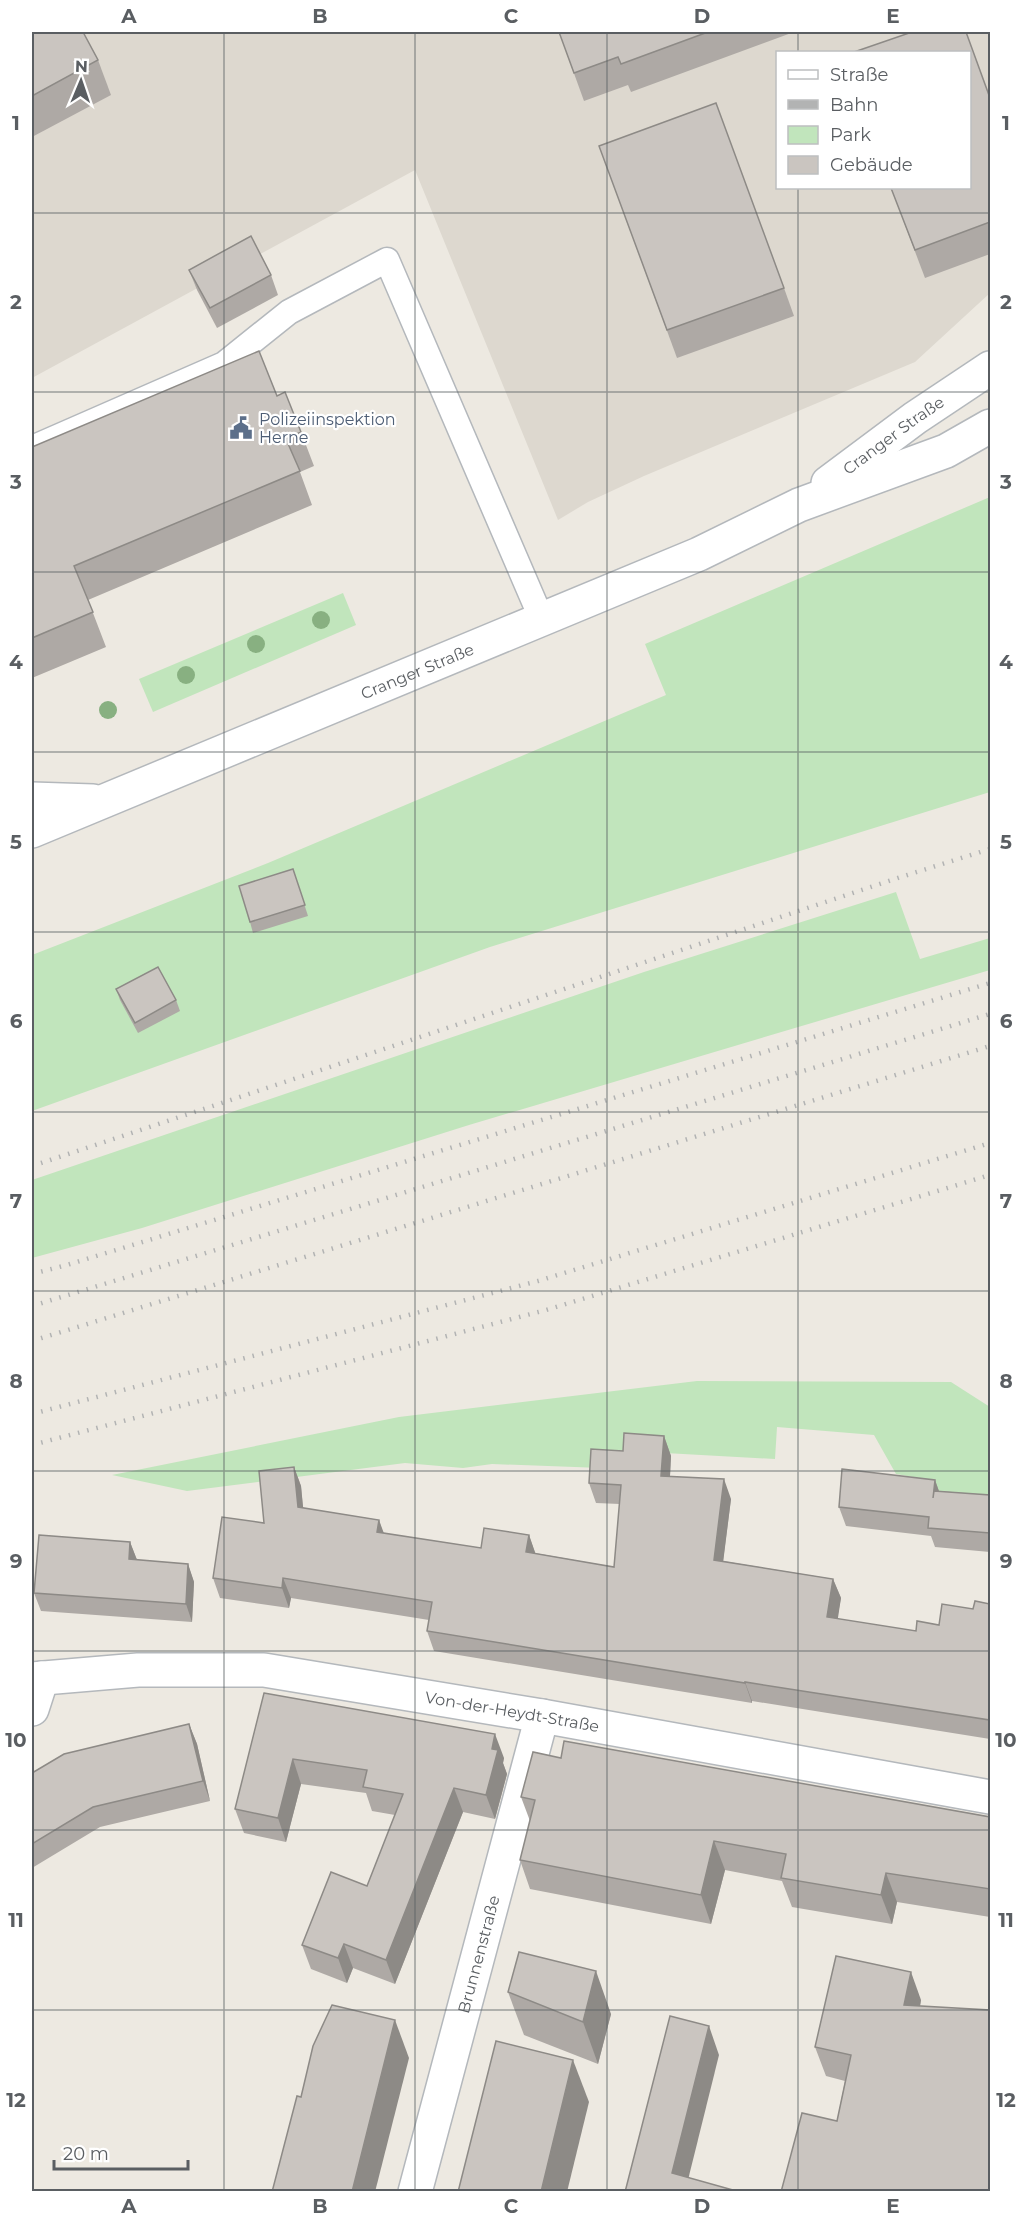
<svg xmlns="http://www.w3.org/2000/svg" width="1022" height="2223" font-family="Montserrat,sans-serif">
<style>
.education{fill:#ddd8cf;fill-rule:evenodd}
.green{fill:#c1e5bc}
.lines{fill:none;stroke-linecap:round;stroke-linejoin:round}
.service-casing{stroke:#b4b8bc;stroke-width:27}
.minor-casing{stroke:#b4b8bc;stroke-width:36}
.tertiary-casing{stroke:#b4b8bc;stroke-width:36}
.service{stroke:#fff;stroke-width:24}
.minor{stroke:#fff;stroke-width:33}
.tertiary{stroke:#fff;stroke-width:33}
.rail{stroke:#b2b3b3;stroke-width:4.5;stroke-dasharray:1.5 8;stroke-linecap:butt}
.tree{fill:#88b081}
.wall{fill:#aea9a5}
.shaded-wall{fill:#8d8a86}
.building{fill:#cac5c0;stroke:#8d8a86;stroke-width:1.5}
.grid{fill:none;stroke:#5a5e62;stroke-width:1.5;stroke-opacity:0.55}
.labels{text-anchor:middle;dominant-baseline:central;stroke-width:4.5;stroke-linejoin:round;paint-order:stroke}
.service-label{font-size:16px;fill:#4e5e75;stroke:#fff;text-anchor:start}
.street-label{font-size:16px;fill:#5a5e62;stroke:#fff}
.neatline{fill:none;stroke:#5a5e62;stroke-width:2}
.grid-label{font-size:20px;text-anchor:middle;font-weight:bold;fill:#5a5e62}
</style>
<rect width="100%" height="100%" fill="#ede9e1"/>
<!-- education -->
<path class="education" d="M32,32H990V293L915,362L644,476L588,502L558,520L415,170L32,378ZM778,52H970V188H778Z"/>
<!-- green -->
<g class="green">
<path d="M990,497V792L490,947L32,1111V955L268,863L666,695L645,644Z"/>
<path d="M343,593L356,625L153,712L139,679Z"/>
<path d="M896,892L920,959L990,938V970L469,1125L142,1228L32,1258V1180L644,972Z"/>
<path d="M697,1381L951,1382L990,1407V1514L917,1497L919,1478L896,1474L874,1435L777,1427L775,1459L629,1451L628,1469L492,1464L463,1468L405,1463L187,1491L112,1475L399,1417Z"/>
</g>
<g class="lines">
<!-- service casing -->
<g class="service-casing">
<path id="service" d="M32,448L224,364L289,312L387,260L542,620"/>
</g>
<!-- minor casing -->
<g class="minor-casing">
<g id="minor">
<path id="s1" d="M32,1679L138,1670H264L542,1716L990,1797"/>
<path d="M32,1709L42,1678"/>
<path id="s2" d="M415,2192L542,1716"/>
</g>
</g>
<!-- tertiary casing -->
<g class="tertiary-casing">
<g id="tertiary">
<path id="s3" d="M828,483L915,418L990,368"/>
<path d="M32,799L93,801"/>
<path id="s4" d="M32,831L699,554L799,505L946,451L990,426"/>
</g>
</g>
<!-- service -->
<use href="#service" class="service"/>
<!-- minor -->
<use href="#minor" class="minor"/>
<!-- tertiary -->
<use href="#tertiary" class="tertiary"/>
<!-- rail -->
<g class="rail">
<path d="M32,1166L904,876L990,849"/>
<path d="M32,1274L67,1265L990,983"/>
<path d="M32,1306L990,1014"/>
<path d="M32,1341L990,1046"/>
<path d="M32,1414L538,1281L990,1143"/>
<path d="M32,1445L546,1310L990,1175"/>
</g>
</g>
<!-- trees -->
<g class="tree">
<circle cx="321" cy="620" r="9"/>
<circle cx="256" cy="644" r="9"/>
<circle cx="186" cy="675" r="9"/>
<circle cx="108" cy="710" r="9"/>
</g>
<!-- wall -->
<g class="wall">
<path d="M32,32L98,60L111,95L32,137Z"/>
<path d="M559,32H794L631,92L628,85L584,101Z"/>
<path d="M990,98V254L925,278L891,188Z"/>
<path d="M599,146L784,288L794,316L677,358Z"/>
<path d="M189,270L271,275L278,295L217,328L197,290Z"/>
<path d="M277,396L301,432L314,466L300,472L312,505L88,600L106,647L32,678V447Z"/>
<path d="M293,869L308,916L253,933L250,922Z"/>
<path d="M116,989L176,1000L180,1011L138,1033L120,1000Z"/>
<path d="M664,1436L671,1456L670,1476L731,1499L723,1561L833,1579L841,1598L837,1619L916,1631L939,1625L973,1609L990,1604V1739L752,1701V1703L434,1651L427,1631L429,1620L291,1598L289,1608L220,1598L213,1578L264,1523L294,1467L301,1486L303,1508L379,1520L383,1533L481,1548L529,1535L535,1553L614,1567L620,1504L596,1503L589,1483L623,1451Z"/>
<path d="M935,1480L939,1491L990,1495V1552L935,1547L931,1536L846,1526L839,1507Z"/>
<path d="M130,1542L137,1560L188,1564L194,1582L192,1622L41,1611L34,1593Z"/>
<path d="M264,1693L504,1758L503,1763L507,1774L495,1819L463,1812L395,1984L353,1968L347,1983L311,1969L302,1945L367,1886L395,1815L372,1811L366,1793L301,1784L286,1842L244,1833L235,1809Z"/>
<path d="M189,1724L197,1744L210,1801L100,1827L32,1868V1773Z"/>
<path d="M561,1758L990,1817V1917L897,1902L892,1924L792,1907L782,1881L725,1870L711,1924L530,1889L520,1860L530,1821L521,1797Z"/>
<path d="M508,1992L611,2014L598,2064L524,2035Z"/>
<path d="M921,2000L920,2006L837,2121L845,2081L826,2076L815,2047Z"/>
</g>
<!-- shaded-wall -->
<g class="shaded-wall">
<path d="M664,1436L671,1456L669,1495L661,1476Z"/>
<path d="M294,1467L301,1486L305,1527L298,1507Z"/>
<path d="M724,1479L731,1499L721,1579L714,1560Z"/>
<path d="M935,1480L942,1500L933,1498Z"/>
<path d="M379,1520L386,1539L377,1532Z"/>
<path d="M529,1535L536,1555L526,1552Z"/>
<path d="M130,1542L137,1560L129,1559Z"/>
<path d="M188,1564L194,1582L192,1622L186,1604Z"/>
<path d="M283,1578L291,1598L289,1608L282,1588Z"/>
<path d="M833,1579L841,1598L835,1637L827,1617Z"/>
<path d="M745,1682L752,1701V1703L745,1683Z"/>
<path d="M189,1724L197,1744L210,1801L203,1781Z"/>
<path d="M495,1734L504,1758L503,1763L507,1774L495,1819L486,1795L492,1749Z"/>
<path d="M293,1759L301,1784L286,1842L278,1818Z"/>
<path d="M454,1788L463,1812L395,1984L386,1960Z"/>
<path d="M714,1841L725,1870L711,1924L701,1895Z"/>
<path d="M886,1873L897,1902L892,1924L881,1895Z"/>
<path d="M344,1944L353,1968L347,1983L338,1958Z"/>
<path d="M596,1971L611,2014L598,2064L583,2022Z"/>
<path d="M911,1972L921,2000L915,2034L904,2005Z"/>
<path d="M395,2020L409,2058L375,2192H352Z"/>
<path d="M709,2026L719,2055L685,2192L672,2173Z"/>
<path d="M573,2060L589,2102L567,2192H541Z"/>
</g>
<!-- building -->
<g class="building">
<path d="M32,32H83L98,60L32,96Z"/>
<path d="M559,32H708L621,64L618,57L574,73Z"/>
<path d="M912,32H966L990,98V222L915,250L891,188H969V52H854Z"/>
<path d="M716,103L784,288L667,330L599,146Z"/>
<path d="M251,236L271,275L210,308L189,270Z"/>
<path d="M259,351L277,396L285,392L301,432L286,439L300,471L74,566L93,612L32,638V447Z"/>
<path d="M293,869L305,905L250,922L239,886Z"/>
<path d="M158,967L176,1000L135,1023L116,989Z"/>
<path d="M624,1433L664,1436L661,1476L724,1479L714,1560L833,1579L827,1617L916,1631L917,1621L939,1625L942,1604L973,1609L975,1601L990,1604V1720L745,1682V1683L427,1631L432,1602L283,1578L282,1588L213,1578L222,1517L264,1523L259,1471L294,1467L298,1507L379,1520L377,1532L481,1548L484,1528L529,1535L526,1552L614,1567L621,1485L589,1483L591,1449L623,1451Z"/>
<path d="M842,1469L935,1480L933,1498L934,1491L990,1495V1533L928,1528L929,1517L839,1507Z"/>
<path d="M39,1535L130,1542L129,1559L188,1564L186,1604L34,1593Z"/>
<path d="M264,1693L495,1734L492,1749L498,1750L486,1795L454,1788L386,1960L344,1944L338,1958L302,1945L331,1872L367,1886L403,1794L363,1787L367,1770L293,1759L278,1818L235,1809Z"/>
<path d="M189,1724L203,1781L93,1807L32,1844V1773L64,1754Z"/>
<path d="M564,1741L990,1817V1889L886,1873L881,1895L781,1878L786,1854L714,1841L701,1895L520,1860L535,1800L521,1797L533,1752L561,1758Z"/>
<path d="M519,1952L596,1971L583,2022L508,1992Z"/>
<path d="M836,1956L911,1972L904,2005L990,2010V2192H781L802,2113L837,2121L851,2055L815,2047Z"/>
<path d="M332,2005L395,2020L352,2192H272L297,2096L301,2097L313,2046Z"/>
<path d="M670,2016L709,2026L672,2173L740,2192H625Z"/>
<path d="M496,2041L573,2060L541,2192H458Z"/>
</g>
<!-- grid -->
<path class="grid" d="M224,32V2192M415,32V2192M607,32V2192M798,32V52M798,188V2192M32,213H990M32,392H990M32,572H990M32,752H990M32,932H990M32,1112H990M32,1291H990M32,1471H990M32,1651H990M32,1830H990M32,2010H990"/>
<!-- icons -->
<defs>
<g id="civic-bare" transform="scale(1.8)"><path d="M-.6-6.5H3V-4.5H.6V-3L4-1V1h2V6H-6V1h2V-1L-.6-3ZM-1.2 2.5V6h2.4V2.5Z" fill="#5c6f8a" stroke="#fff" stroke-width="2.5" paint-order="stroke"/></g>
</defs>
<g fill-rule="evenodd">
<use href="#civic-bare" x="241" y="428"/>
</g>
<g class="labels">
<!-- service labels -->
<g class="service-label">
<text x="259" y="419">Polizeiinspektion<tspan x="259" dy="18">Herne</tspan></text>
</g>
<!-- street labels -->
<g class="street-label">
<text stroke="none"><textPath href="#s3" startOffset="81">Cranger Straße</textPath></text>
<text stroke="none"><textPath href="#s4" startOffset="417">Cranger Straße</textPath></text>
<text stroke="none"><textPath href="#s1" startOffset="484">Von-der-Heydt-Straße</textPath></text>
<text stroke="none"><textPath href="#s2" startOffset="246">Brunnenstraße</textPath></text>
</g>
</g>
<!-- border -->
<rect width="1022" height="2223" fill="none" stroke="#ffffff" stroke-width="66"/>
<!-- legend -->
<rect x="776" y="51" width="195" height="138" fill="#ffffff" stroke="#bdbfc0" stroke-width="1.5"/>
<rect x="788" y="70" width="30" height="9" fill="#ffffff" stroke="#bdbfc0" stroke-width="1.5"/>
<text x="830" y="81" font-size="18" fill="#5a5e62">Straße</text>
<rect x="788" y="100" width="30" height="9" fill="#b2b3b3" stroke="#bdbfc0" stroke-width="1.5"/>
<text x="830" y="111" font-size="18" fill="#5a5e62">Bahn</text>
<rect x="788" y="126" width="30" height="18" fill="#c1e5bc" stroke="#bdbfc0" stroke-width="1.5"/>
<text x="830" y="141" font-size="18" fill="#5a5e62">Park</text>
<rect x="788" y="156" width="30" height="18" fill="#cac5c0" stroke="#bdbfc0" stroke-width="1.5"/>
<text x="830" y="171" font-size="18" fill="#5a5e62">Gebäude</text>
<!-- north arrow -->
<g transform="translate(81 81) rotate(2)" stroke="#ffffff" stroke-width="4.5" paint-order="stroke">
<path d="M0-4.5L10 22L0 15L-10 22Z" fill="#5a5e62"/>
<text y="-9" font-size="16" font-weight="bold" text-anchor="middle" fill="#5a5e62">N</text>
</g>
<!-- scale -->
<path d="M54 2160v9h134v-9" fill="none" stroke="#5a5e62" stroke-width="3"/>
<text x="63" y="2160" font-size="18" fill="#5a5e62" stroke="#ffffff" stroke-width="4.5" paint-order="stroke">20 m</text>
<rect x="33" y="33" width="956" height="2157" class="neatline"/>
<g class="grid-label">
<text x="129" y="23">A</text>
<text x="320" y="23">B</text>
<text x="511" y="23">C</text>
<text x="702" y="23">D</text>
<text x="893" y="23">E</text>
<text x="16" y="130">1</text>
<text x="1006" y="130">1</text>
<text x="16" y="309">2</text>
<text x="1006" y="309">2</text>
<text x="16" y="489">3</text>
<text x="1006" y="489">3</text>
<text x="16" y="669">4</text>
<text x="1006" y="669">4</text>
<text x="16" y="849">5</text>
<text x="1006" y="849">5</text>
<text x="16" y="1028">6</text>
<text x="1006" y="1028">6</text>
<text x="16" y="1208">7</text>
<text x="1006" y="1208">7</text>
<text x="16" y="1388">8</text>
<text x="1006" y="1388">8</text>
<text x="16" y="1568">9</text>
<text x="1006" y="1568">9</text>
<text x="16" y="1747">10</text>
<text x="1006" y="1747">10</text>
<text x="16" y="1927">11</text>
<text x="1006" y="1927">11</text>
<text x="16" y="2107">12</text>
<text x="1006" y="2107">12</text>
<text x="129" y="2213">A</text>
<text x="320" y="2213">B</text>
<text x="511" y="2213">C</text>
<text x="702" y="2213">D</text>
<text x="893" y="2213">E</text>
</g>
</svg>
